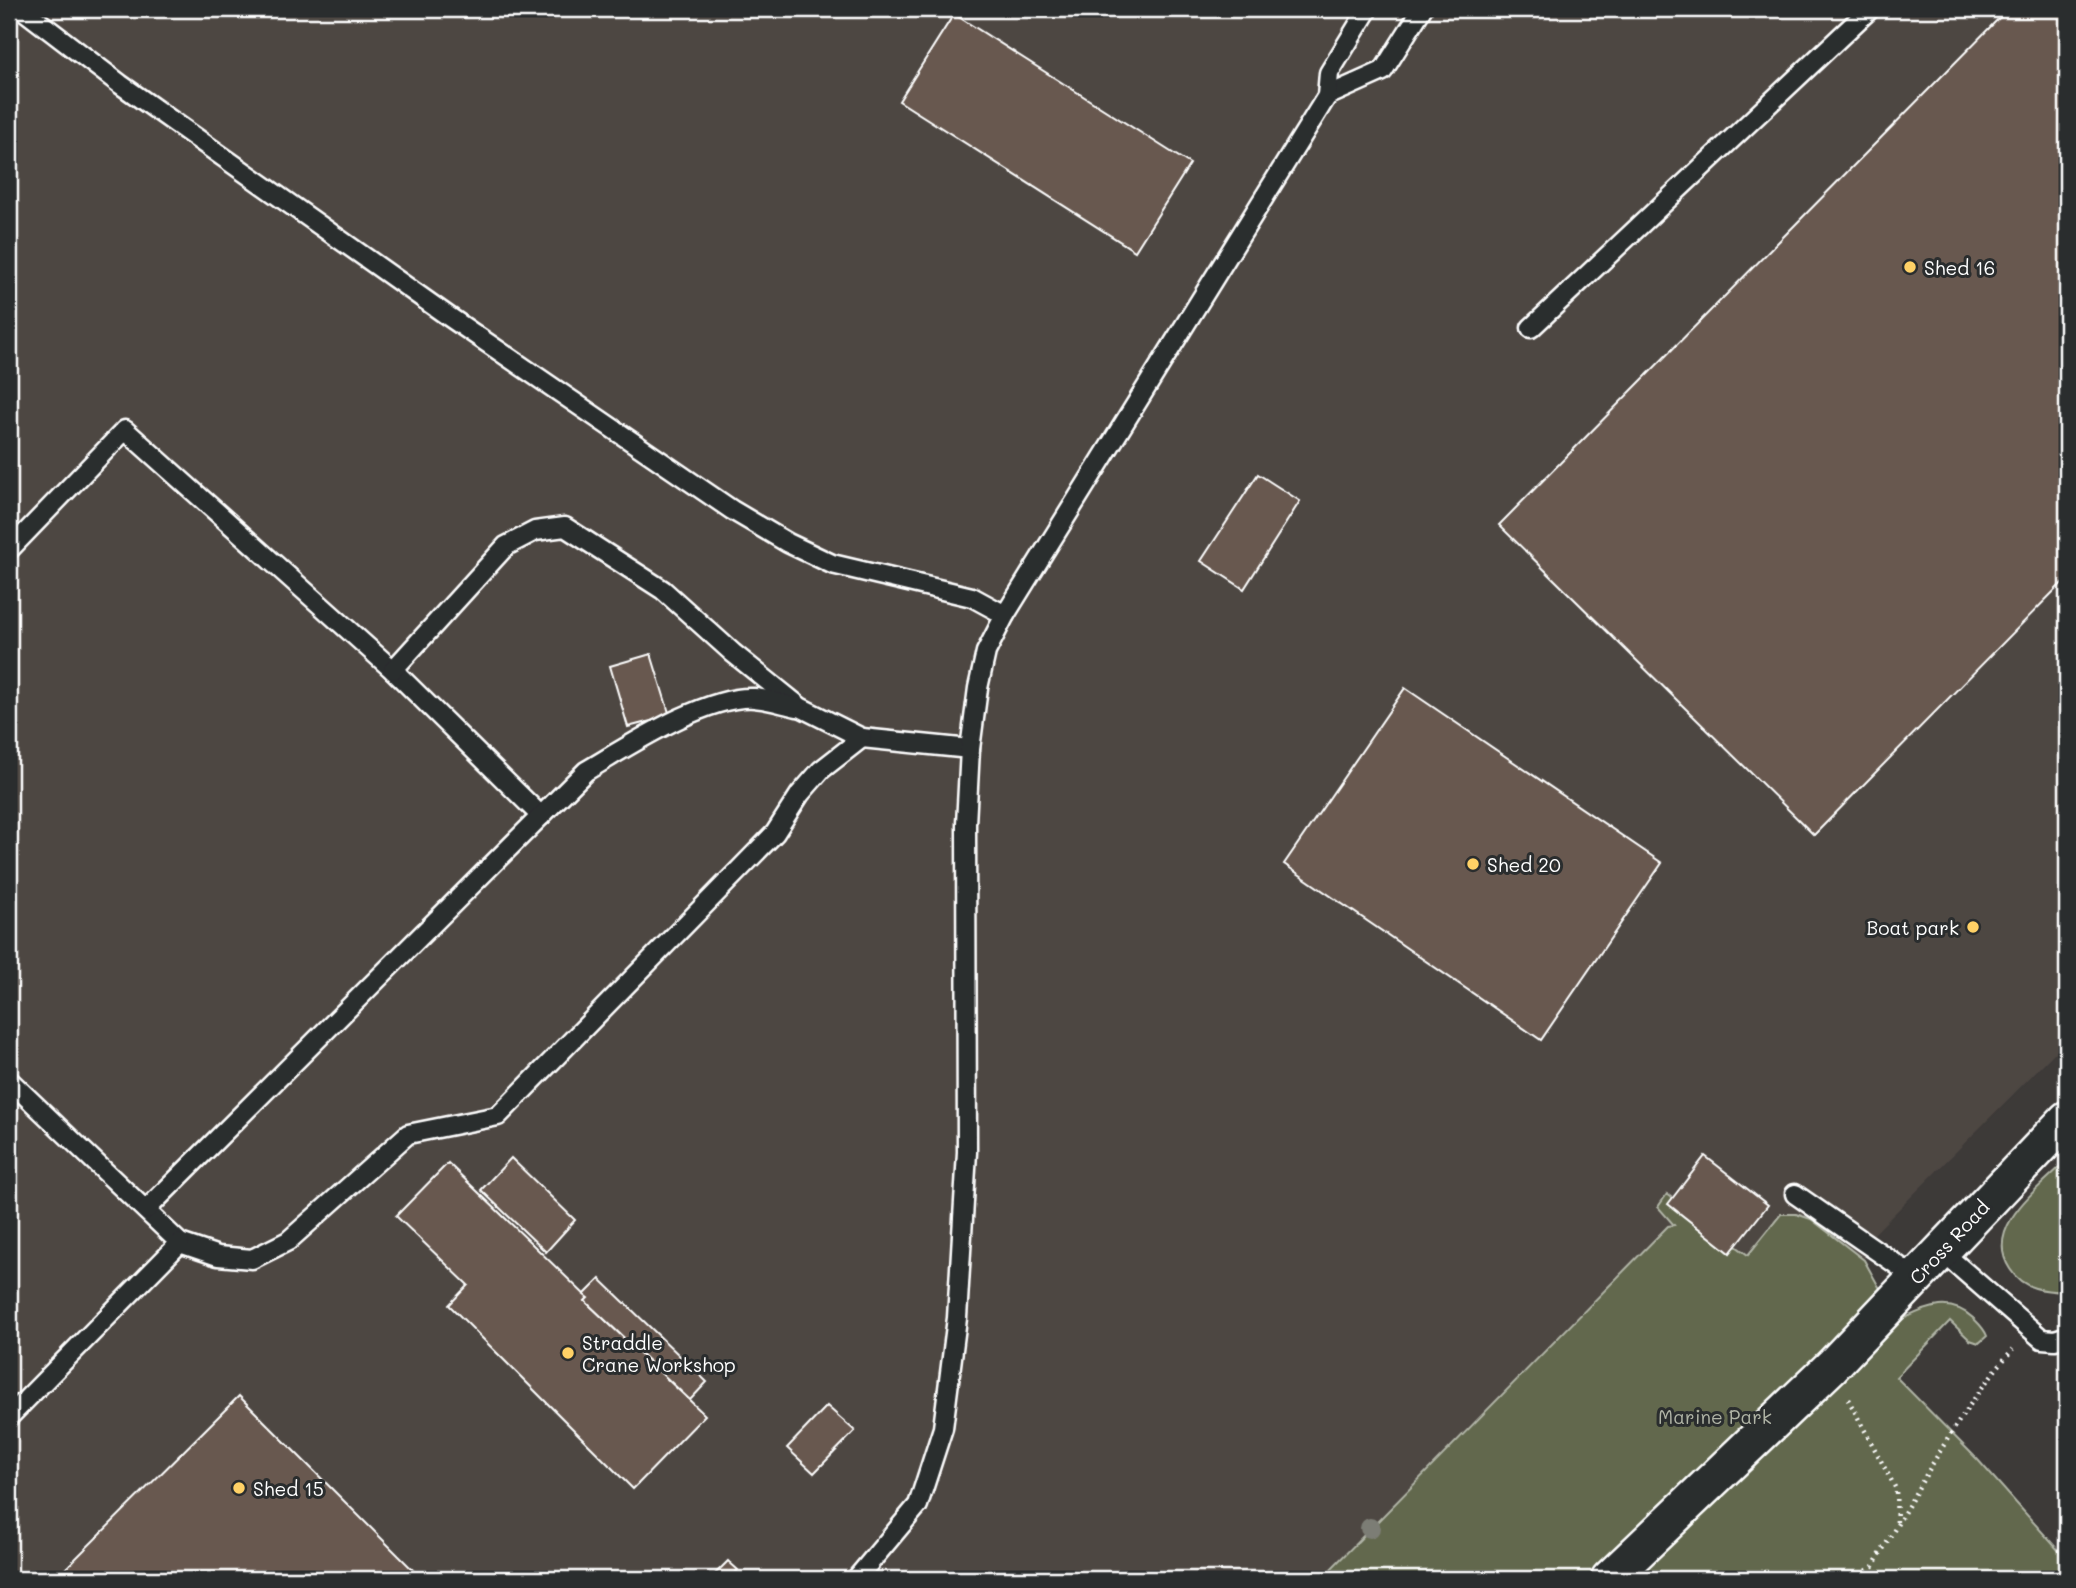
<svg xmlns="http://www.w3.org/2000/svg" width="2076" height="1588" font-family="Mali,sans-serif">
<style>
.built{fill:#4e4743}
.green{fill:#62684e;stroke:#b0b4a6;stroke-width:2}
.building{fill:#68594f;stroke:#fff;stroke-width:2}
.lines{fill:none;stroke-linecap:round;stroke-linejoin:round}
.lane-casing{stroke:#fff;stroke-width:23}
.street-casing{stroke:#fff;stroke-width:40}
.path{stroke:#fff;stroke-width:4.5;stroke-dasharray:2 5;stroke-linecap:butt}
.lane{stroke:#2a2d2e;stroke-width:18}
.street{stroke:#2a2d2e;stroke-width:35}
.tree{fill:#7c7d74}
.poi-dot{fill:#ffd166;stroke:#2a2d2e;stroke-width:2.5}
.labels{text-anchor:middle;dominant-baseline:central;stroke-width:6;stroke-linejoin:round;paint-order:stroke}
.poi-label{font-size:19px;fill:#fff;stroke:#2a2d2e;text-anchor:start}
.street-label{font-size:19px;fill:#fff;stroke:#2a2d2e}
.park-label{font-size:19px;fill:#b0b4a6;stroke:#2a2d2e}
</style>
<rect width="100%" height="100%" fill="#3d3a38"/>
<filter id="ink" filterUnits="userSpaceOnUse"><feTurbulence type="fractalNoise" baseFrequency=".0143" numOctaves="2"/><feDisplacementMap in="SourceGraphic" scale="14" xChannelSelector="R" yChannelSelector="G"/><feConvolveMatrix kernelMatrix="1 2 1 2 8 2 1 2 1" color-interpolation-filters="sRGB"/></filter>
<g filter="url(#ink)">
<!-- built -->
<path class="built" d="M9,9H2067V1040L1872,1236L1864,1260L1811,1219L1781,1214L1748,1256L1667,1194L1674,1225L1668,1226L1321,1579H9Z"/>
<!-- green -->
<g class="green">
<path d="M2067,1160V1292C2045,1291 2023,1290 2010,1269C1982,1227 2041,1187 2067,1160Z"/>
<path d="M1667,1194L1748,1255L1781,1214H1796L1811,1219L1864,1260L1879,1287L1905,1318C1930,1306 1950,1298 1973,1318C1979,1324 1984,1328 1987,1336L1979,1343L1970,1340L1950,1321L1896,1377L1978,1460L2067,1560V1579H1321L1668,1226L1674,1225L1658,1207Z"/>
</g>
<!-- building -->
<g class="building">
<path d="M2008,9H2067V578L1814,835L1499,525Z"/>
<path d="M954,14L1190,164L1135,251L899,101Z"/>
<path d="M1258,474L1300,501L1244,589L1201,561Z"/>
<path d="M651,654L670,716L628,727L610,666Z"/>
<path d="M1405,688L1662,863L1541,1040L1284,864Z"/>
<path d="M1705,1156L1768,1205L1730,1253L1668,1204Z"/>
<path d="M511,1158L575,1220L546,1252L481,1190Z"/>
<path d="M448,1163L588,1298L585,1301L705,1415L633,1489L449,1305L468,1285L396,1216Z"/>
<path d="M600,1279L707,1382L690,1400L585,1301L588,1298L584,1295Z"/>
<path d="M239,1396L422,1579H55Z"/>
<path d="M827,1406L855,1431L814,1473L787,1448Z"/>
<path d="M728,1561L738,1570L729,1579H710Z"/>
</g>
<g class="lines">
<!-- lane casing -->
<g class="lane-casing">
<g id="lane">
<path d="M22,9L120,84L448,316L732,510L788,543L832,564L972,597L1005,615"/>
<path d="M1327,96L1383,71L1422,9"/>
<path d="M1531,328L1870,9"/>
<path d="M9,550L125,430L393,670L541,816"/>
<path d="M862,738L970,749"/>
<path d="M9,1080L180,1243L218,1256L252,1259L288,1241L408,1134L498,1116L775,833L800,794L821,770L862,738L800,707L733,653L663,590L565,527L535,531L506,546L393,670"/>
<path d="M1795,1194L1916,1278"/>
<path d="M146,1210L586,771C627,747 706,695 754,698C768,699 783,704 797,707"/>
<path d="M1940,1250L2042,1339L2055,1340L2067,1336"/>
<path d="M9,1417L180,1243"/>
<path d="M856,1579L918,1505L943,1428L957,1318L967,1152L966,824L970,749L978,688L986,652L1005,615L1327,96L1329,73L1368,9"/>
</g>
</g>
<!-- street casing -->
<g class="street-casing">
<path id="street" d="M1609,1579L1832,1366L2067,1119"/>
</g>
<!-- path -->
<g class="path">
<path d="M1848,1399L1896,1489L1897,1525"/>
<path d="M1855,1579L1873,1566C1917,1493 1956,1414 2013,1349"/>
</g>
<!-- lane -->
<use href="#lane" class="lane"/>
<!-- street -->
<use href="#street" class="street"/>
</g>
<!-- trees -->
<circle class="tree" cx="1370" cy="1528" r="10"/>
</g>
<!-- markers -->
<g class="poi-dot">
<circle cx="1910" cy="267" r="7"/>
<circle cx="1473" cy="864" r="7"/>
<circle cx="1973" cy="927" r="7"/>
<circle cx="568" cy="1353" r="7"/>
<circle cx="239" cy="1488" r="7"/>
</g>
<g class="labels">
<!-- poi labels -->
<g class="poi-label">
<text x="1924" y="267">Shed 16</text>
<text x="1487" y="864">Shed 20</text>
<text x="1959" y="927" text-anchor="end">Boat park</text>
<text x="582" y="1342">Straddle<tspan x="582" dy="22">Crane Workshop</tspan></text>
<text x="253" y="1488">Shed 15</text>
</g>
<!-- street labels -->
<g class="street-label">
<text transform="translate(1949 1242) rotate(-47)">Cross Road</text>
</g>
<!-- park labels -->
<g class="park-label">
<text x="1715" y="1416">Marine Park</text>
</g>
</g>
<!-- margin -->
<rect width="2076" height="1588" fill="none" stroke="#2a2d2e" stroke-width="35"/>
<rect x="18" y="18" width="2041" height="1553" fill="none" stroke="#fff" stroke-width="2.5" filter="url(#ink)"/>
</svg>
